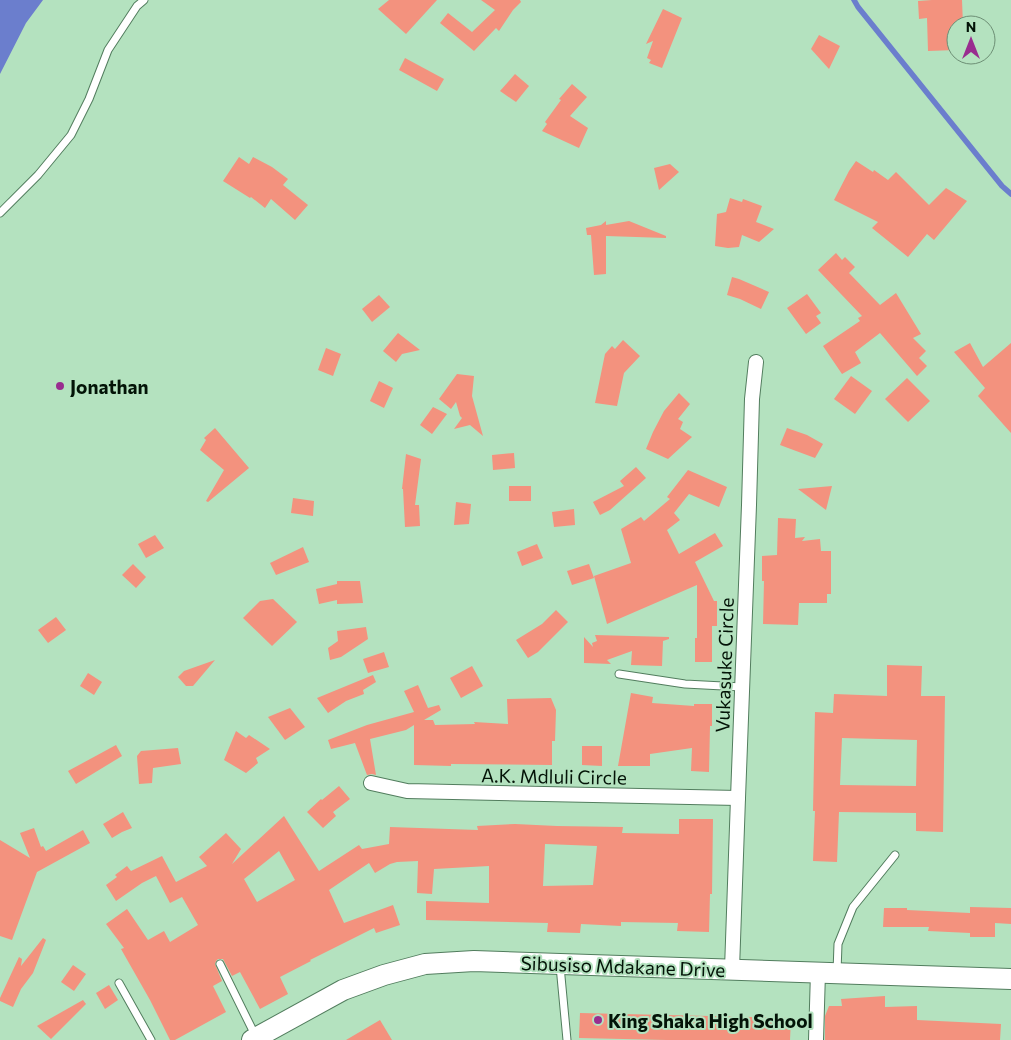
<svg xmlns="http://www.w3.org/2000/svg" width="1011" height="1040" font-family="Commissioner,sans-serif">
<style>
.water{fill:#6b7ecd}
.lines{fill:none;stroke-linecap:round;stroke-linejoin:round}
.stream{stroke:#6b7ecd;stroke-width:5.5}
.building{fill:#f3927e;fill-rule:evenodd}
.lane-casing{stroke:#527d5e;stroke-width:9}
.street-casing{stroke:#527d5e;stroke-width:16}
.secondary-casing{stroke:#527d5e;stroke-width:22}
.lane{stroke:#fff;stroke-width:7}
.street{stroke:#fff;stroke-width:14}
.secondary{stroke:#fff;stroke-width:20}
.poi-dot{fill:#992d8f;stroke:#b4e2bf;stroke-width:2}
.labels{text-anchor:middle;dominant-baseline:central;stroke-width:4;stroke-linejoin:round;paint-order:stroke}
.poi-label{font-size:19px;font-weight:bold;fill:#031307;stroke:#b4e2bf;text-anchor:start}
.street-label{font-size:19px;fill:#031307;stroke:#b4e2bf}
</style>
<rect width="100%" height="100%" fill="#b4e2bf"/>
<!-- water -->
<path class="water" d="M0,0H43L26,23L0,74Z"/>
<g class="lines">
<!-- stream -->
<path class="stream" d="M854,0L858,7L1002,186L1011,194"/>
</g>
<!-- building -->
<g class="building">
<path d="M389,0H437L406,34L378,9Z"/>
<path d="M481,0H520L521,2L513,10L499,31L496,28L474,51L440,23L448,13L472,32L495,10Z"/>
<path d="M932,0H962L963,25H956V50L928,51L927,18L919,19L918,1Z"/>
<path d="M663,9L682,18L662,68L649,63L651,60L647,58L653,41L646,44Z"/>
<path d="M819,35L840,46L829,69L811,49Z"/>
<path d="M405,58L444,79L437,91L399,70Z"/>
<path d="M515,74L529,86L516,102L500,91Z"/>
<path d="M572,84L587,97L570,116L588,128L579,148L542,131L547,124L545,122L561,100L559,99Z"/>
<path d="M239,157L249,164L253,157L272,167L288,179L283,185L308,205L295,220L271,199L265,208L251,197L250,198L223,181Z"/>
<path d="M856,161L873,172L874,170L888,180L896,172L929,205L946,188L967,201L934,240L927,234L908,257L872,228L878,222L834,200L849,171Z"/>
<path d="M670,164L679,172L659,190L654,168Z"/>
<path d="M730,198L742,202L743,199L762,206L756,222L774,229L759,242L742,235L739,247L728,248L715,246L717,214L726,212Z"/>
<path d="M606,221V225L629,221L666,236V238L606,236V274L594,275L591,235H587L586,228L601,225Z"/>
<path d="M836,253L842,260L845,257L855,267L849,273L880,305L896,293L921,334L913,338L926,351L919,358L927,366L917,376L880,333L855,352L861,363L842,374L823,346L860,321L858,318L862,316L818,270Z"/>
<path d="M732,277L739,279L769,292L761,309L740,299L727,295Z"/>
<path d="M807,294L821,313L816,316L821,323L806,334L787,308Z"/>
<path d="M379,295L390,307L372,322L362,309Z"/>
<path d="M398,333L420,350L402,354L396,362L383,351Z"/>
<path d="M623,340L640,356L624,373L617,406L595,403L605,354L612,346L615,349Z"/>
<path d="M970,343L983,367L1011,343V433L978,396L985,388L954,352Z"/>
<path d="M326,348L341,354L333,376L318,370Z"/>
<path d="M457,374L474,376L472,396L483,436L470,425L454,429L462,418L460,416L456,402L451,409L439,399Z"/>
<path d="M851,376L872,391L855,414L834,399Z"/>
<path d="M907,378L930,401L908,422L885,399Z"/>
<path d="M379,381L393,388L384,408L370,401Z"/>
<path d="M679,393L690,404L678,419L683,422L680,429L692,437L668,459L646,449L653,432L664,411Z"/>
<path d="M433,407L447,414L432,434L420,425Z"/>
<path d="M215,428L249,468L208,502L206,501L224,470L200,450L206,440L204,438Z"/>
<path d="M787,428L807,435L823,444L815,458L780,445Z"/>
<path d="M514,453L515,468L493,470L492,455Z"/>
<path d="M406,454L421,459L415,505H419L420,526L405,527L403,489H402Z"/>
<path d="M636,467L646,478L610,510L600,515L593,502L624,486L620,481Z"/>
<path d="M688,470L727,487L719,507L689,494L674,513L680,520L667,530L679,554L715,533L723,546L695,562L714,601H717V626H712V662H695V638H697V585L607,624L594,576L631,563L621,529L641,517L644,521L670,499L667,497Z"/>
<rect x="509" y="486" width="22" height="15"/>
<path d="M832,486L826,510L798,489Z"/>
<path d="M293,498L314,501L313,516L291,513Z"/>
<path d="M456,502L471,504L469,524L454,525Z"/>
<path d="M574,509L575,525L554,527L552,512Z"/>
<path d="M778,518L796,519L795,538L805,537L802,541L820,539L821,551H831V594H827V603H799L798,625L763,624L764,581H762V556L777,555Z"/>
<path d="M155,535L164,548L146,558L138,544Z"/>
<path d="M537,544L543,558L522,566L517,552Z"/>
<path d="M303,547L309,562L276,575L270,563Z"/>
<path d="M133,564L146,577L136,588L122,575Z"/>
<path d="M589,564L594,578L572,585L567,571Z"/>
<path d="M337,581H360L363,603L337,604V600L319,604L316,589L337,584Z"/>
<path d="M273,599L297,622L272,646L243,618L260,601Z"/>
<path d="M556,610L568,622L538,652L528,658L516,640L542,624Z"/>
<path d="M56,617L66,630L48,643L38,630Z"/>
<path d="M366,627L368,639L341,657L330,660L328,648L338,641L337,631Z"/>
<path d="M595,635L669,637V639L663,641L662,666L631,665L632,651L607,660L611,664L584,663V637L593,647L592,643L597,641Z"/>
<path d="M384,652L389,667L368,673L363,659Z"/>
<path d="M215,660L193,686H186L178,677L184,671Z"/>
<path d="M887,665L922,666L921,696H945L943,832L916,831V813L839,812L837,862L813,861L815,811H813L815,712L833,713L834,694L887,696ZM842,738L917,740L916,786L840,785Z"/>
<path d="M472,666L483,686L461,698L450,678Z"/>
<path d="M88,673L102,682L94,695L80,686Z"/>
<path d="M373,675L376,682L363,690L364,694L346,701L328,713L317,698Z"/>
<path d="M418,685L428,708L439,705L441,710L424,720H433L435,725L475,724L474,722L508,724L507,699L551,698L556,710L555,741H552V765L451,764V766L414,765V725L406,730L370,739L376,775L372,774L367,775L355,743L331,749L328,740L367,725L414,712L404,691Z"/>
<path d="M631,693L653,697L652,703L694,706V704H712V726H710L709,772L691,771L692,748L650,754V766H618Z"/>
<path d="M290,708L305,727L285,740L268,717Z"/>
<path d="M236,731L246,738L249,735L270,749L256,758L258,763L246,773L224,760Z"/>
<path d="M116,745L122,756L76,784L68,771Z"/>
<path d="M582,746H602V766L582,765Z"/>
<path d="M178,748L181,764L153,768L152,783L139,784L137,756L141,751Z"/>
<path d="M339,786L350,799L333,812L336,816L323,828L307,812L321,799L322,800Z"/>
<path d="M123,812L132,828L122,832L112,838L103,824Z"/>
<path d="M284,816L319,871L359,845L362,849L389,844L390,827L478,830L477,826L515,824L557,826L623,827L622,833L679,834V819H713L712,894H710L709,932L677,931L678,923L621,922V926L581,924L580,933L547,932L548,923L426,920V901L489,903V866L434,869L432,894L417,893L418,861L397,862L390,864L375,873L369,863L329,890L344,923L393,905L400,925L376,933L374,928L310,960L311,961L280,977L288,994L260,1009L240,972L232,976L224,961L223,959H218L216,961L215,964L222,981L213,986L226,1012L175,1040H170L150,1000L121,949L124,948L106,924L127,909L148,940L164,931L170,942L198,925L182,897L170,903L156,876L142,883L116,901L106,885L117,877L115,875L127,866L131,871L162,856L176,882L207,866L199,857L226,833L241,849L232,864ZM545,844L597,846L593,885L543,886ZM279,851L295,880L257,902L244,879Z"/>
<path d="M34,828L41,847L43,846L46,851L83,830L90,843L37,872L12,940L0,936V840L30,858L20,833Z"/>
<path d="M970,907L1011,908V924L995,923V937H970V933L928,931L929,927H883L884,908H907V910L970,913Z"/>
<path d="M43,938L46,940L33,973L21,989L13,1007L0,1001V998L19,957L22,959L21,966Z"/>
<path d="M73,965L86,974L74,991L61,982Z"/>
<path d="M109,985L118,1000L105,1009L96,993Z"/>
<path d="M885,996V1007L917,1006V1020L1001,1024L1000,1040H825V1016L829,1006H842L841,999Z"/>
<path d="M83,1000L86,1004L51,1039L37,1026Z"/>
<path d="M580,1013L791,1018L790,1040H667L579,1038Z"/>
<path d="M380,1020L392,1040H346Z"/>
</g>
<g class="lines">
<!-- lane casing -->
<g class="lane-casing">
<g id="lane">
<path d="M0,213L38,175L71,135L89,99L108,50L137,6L144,0"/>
<path d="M619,674L685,684L742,687"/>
<path d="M220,964L255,1035"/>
<path d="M560,966L567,1040"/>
<path d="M837,972L838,944L853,907L895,855"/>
<path d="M119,983L151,1040"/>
</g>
</g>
<!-- street casing -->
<g class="street-casing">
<g id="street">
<path d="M371,783L407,791L738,798"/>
<path d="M732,969L738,798L749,505L752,399L756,362"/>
<path d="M816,1040L818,972"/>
</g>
</g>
<!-- secondary casing -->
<g class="secondary-casing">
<path id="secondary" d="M252,1040L343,990L384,975L425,964L474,961L1011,979"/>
</g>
<!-- lane -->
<use href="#lane" class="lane"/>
<!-- street -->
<use href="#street" class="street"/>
<!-- secondary -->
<use href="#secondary" class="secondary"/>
</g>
<!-- markers -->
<g class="poi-dot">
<circle cx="60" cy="386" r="5"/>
<circle cx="598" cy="1020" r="5"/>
</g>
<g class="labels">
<!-- poi labels -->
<g class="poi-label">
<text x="70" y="386">Jonathan</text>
<text x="608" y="1020">King Shaka High School</text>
</g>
<!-- street labels -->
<g class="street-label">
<text transform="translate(724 665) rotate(-88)">Vukasuke Circle</text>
<text transform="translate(554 776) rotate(1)">A.K. Mdluli Circle</text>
<text transform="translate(623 966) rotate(2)">Sibusiso Mdakane Drive</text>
</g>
</g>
<!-- north arrow -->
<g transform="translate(971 40)"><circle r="24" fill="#b4e2bf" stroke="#6d8f75"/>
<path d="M0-4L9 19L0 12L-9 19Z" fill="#992d8f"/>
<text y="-8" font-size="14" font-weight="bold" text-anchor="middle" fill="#031307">N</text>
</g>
</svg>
